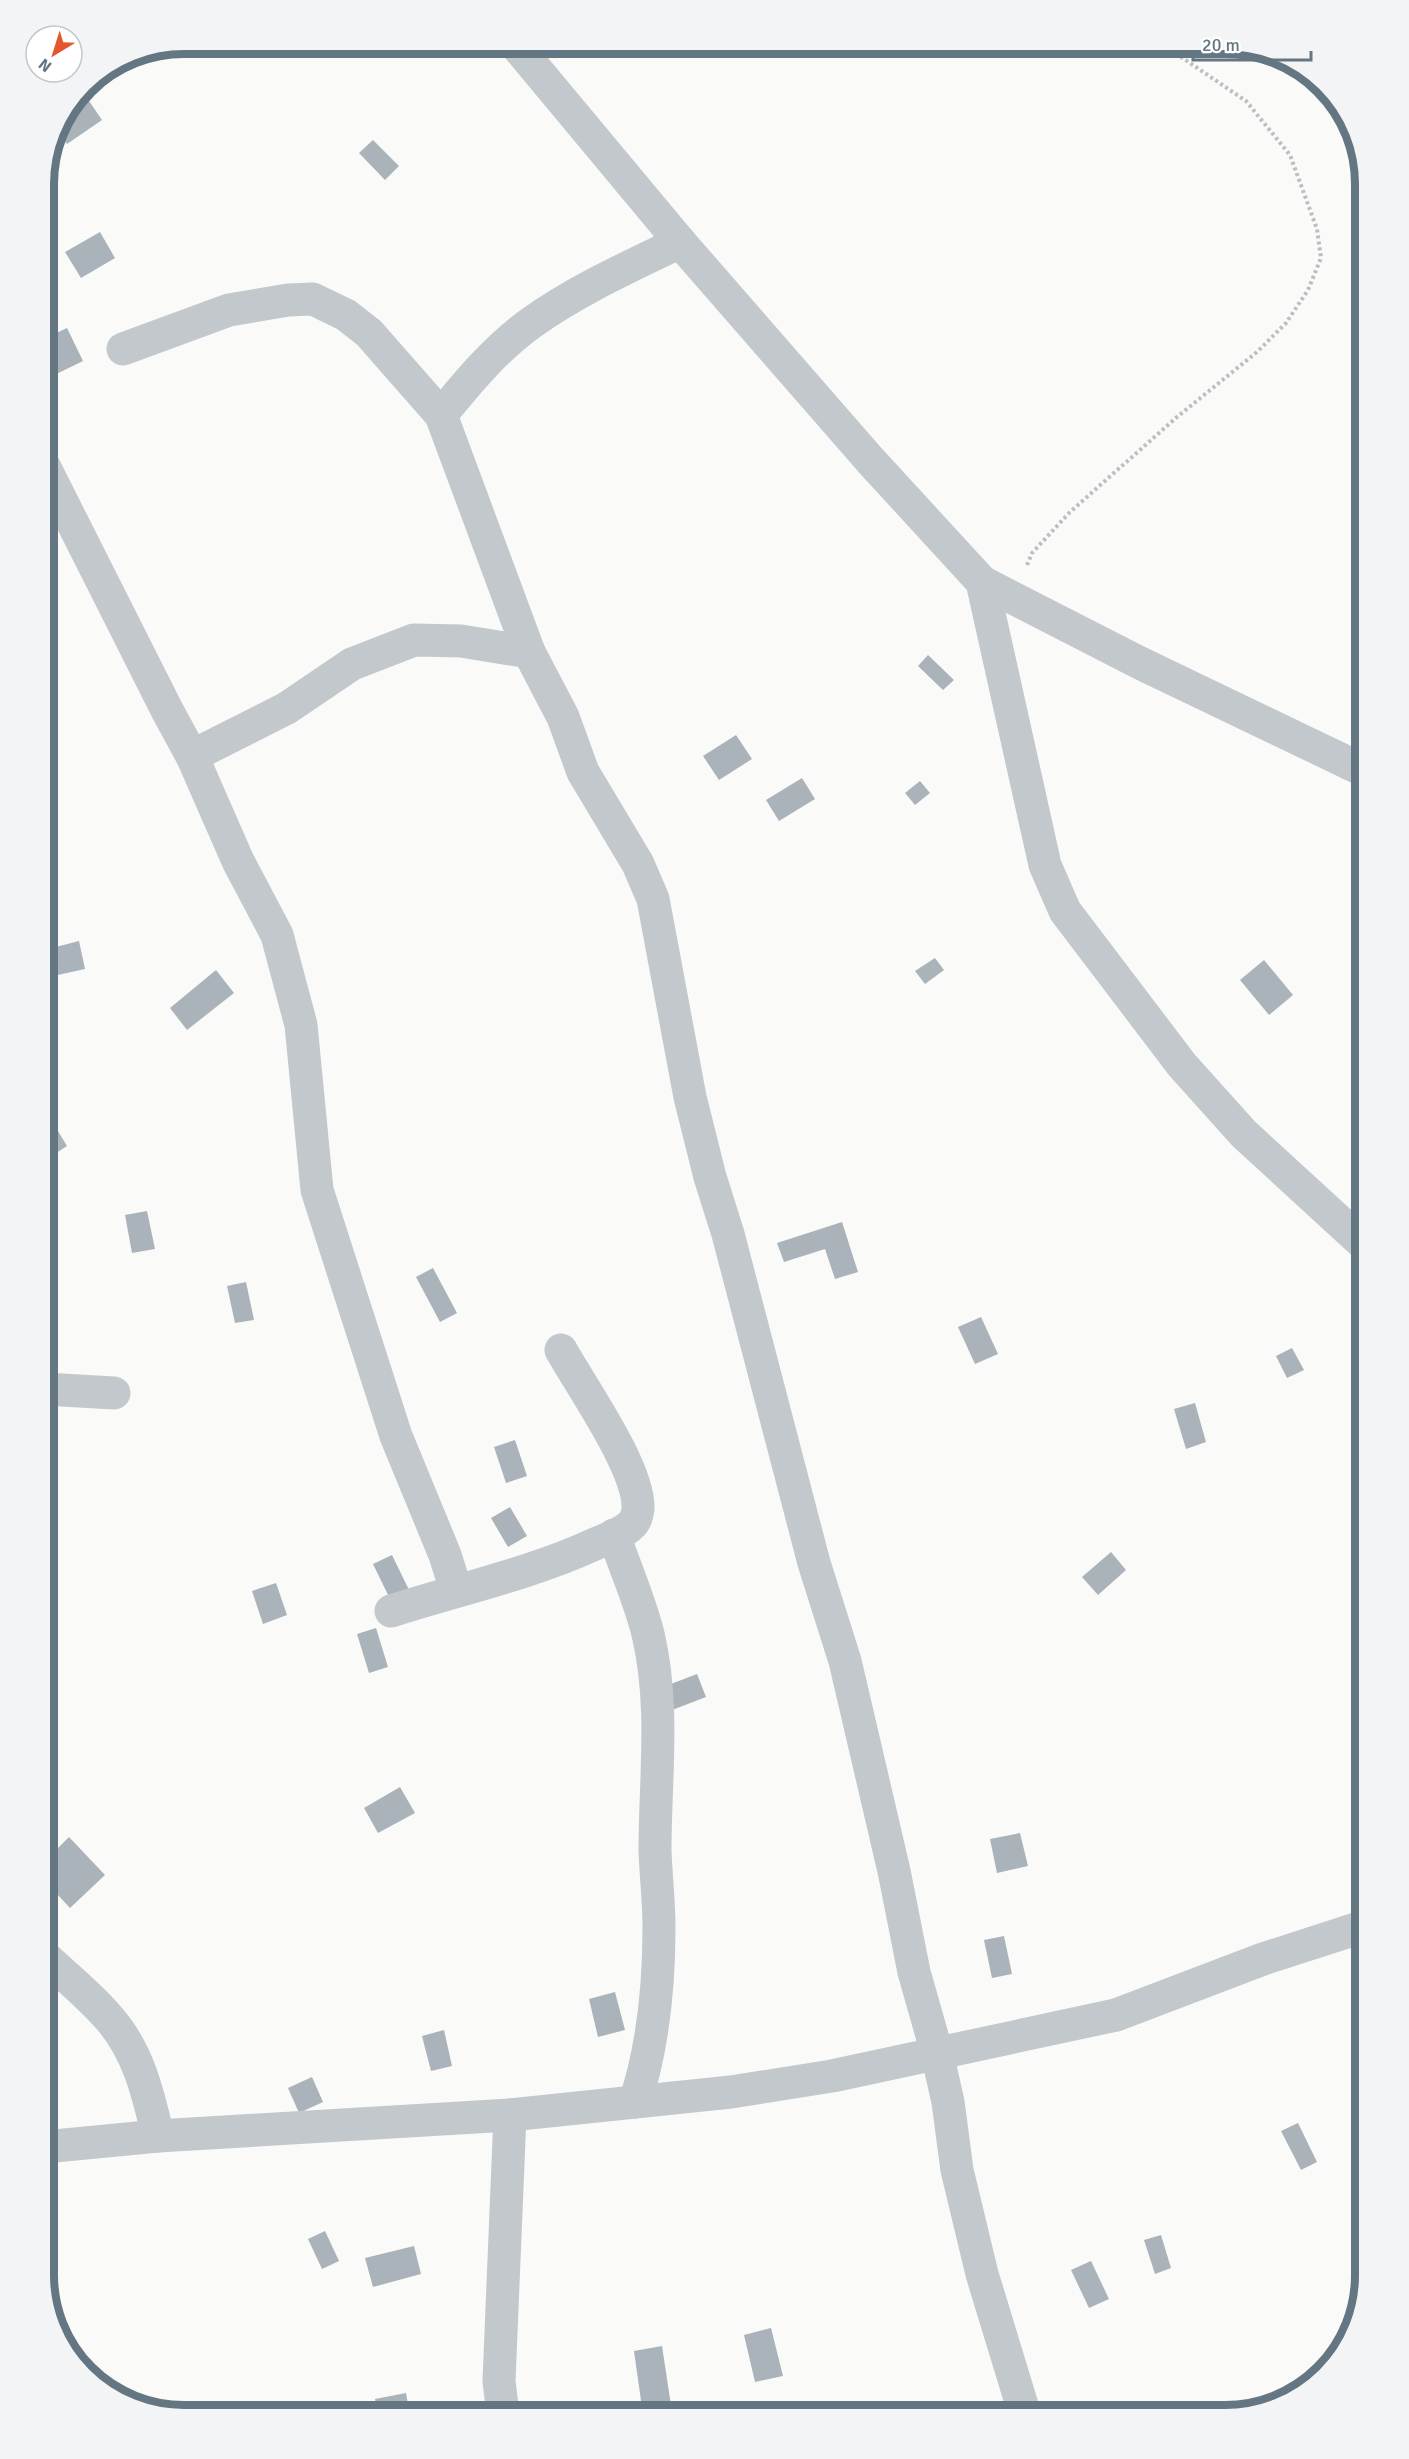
<svg xmlns="http://www.w3.org/2000/svg" width="1409" height="2459" font-family="Signika,sans-serif">
<style>
.building{fill:#aab3b9}
.lines{fill:none;stroke-linecap:round;stroke-linejoin:round}
.path{stroke:#bbbfc2;stroke-width:4;stroke-dasharray:3 3;stroke-linecap:butt}
.street{stroke:#c3c8cc;stroke-width:33}
.rim{fill:none;stroke:#657683;stroke-width:8}
</style>
<rect width="100%" height="100%" fill="#fafaf8"/>
<!-- building -->
<g class="building">
<path d="M87,98L102,120L67,144L56,129L58,122L63,115Z"/>
<path d="M373,140L399,166L385,180L359,153Z"/>
<path d="M100,232L115,258L81,278L65,252Z"/>
<path d="M67,328L83,361L44,380V339Z"/>
<path d="M928,655L954,680L943,690L918,666Z"/>
<path d="M736,735L752,759L719,780L703,756Z"/>
<path d="M802,778L815,799L779,821L766,800Z"/>
<path d="M920,781L930,793L915,805L905,793Z"/>
<path d="M79,941L85,969L44,978V950Z"/>
<path d="M935,958L944,970L925,984L915,971Z"/>
<path d="M1264,960L1293,995L1269,1015L1240,980Z"/>
<path d="M216,970L234,993L187,1030L170,1008Z"/>
<path d="M47,1113L67,1146L44,1161V1115Z"/>
<path d="M147,1211L155,1249L132,1253L125,1215Z"/>
<path d="M842,1222L858,1272L835,1279L825,1249L784,1262L777,1243Z"/>
<path d="M433,1268L457,1313L440,1322L416,1277Z"/>
<path d="M246,1282L254,1320L235,1323L227,1286Z"/>
<path d="M981,1317L998,1354L975,1364L958,1327Z"/>
<path d="M1292,1348L1304,1370L1287,1378L1276,1356Z"/>
<path d="M1195,1403L1206,1442L1186,1449L1174,1409Z"/>
<path d="M515,1440L527,1476L506,1483L494,1447Z"/>
<path d="M510,1507L527,1536L508,1547L491,1518Z"/>
<path d="M1111,1552L1126,1570L1098,1595L1082,1577Z"/>
<path d="M392,1555L410,1592L391,1601L373,1564Z"/>
<path d="M276,1583L287,1615L263,1624L252,1591Z"/>
<path d="M376,1628L388,1667L369,1673L357,1634Z"/>
<path d="M697,1674L706,1697L672,1710L663,1687Z"/>
<path d="M400,1787L415,1813L378,1833L364,1808Z"/>
<path d="M1020,1833L1028,1866L997,1873L990,1839Z"/>
<path d="M69,1837L105,1875L70,1908L44,1880V1862Z"/>
<path d="M1004,1936L1012,1974L992,1978L984,1940Z"/>
<path d="M615,1992L625,2030L598,2037L589,1999Z"/>
<path d="M444,2030L452,2066L431,2071L422,2036Z"/>
<path d="M312,2077L323,2102L299,2113L288,2088Z"/>
<path d="M1298,2123L1317,2162L1301,2170L1281,2131Z"/>
<path d="M325,2231L339,2261L322,2269L308,2239Z"/>
<path d="M1161,2235L1171,2268L1155,2274L1144,2240Z"/>
<path d="M414,2246L421,2274L373,2287L365,2258Z"/>
<path d="M1091,2261L1109,2299L1089,2308L1071,2270Z"/>
<path d="M771,2328L783,2376L755,2382L744,2335Z"/>
<path d="M662,2346L672,2412L643,2415L634,2351Z"/>
<path d="M406,2393L409,2410L378,2415L375,2399Z"/>
</g>
<g class="lines">
<!-- path -->
<path class="path" d="M1027,565L1032,553L1070,512L1177,417L1257,352L1286,323L1308,290L1321,258L1317,229L1290,155L1246,101L1162,44"/>
<!-- street -->
<g class="street">
<path d="M515,44L680,242L870,460L982,582L1045,865L1065,911L1182,1065L1244,1134L1365,1245"/>
<path d="M123,349L229,310L288,300L313,299L346,315L369,333L441,415L529,652L563,717L583,772L638,864L653,899L690,1097L710,1177L728,1234L814,1563L845,1661L894,1871L914,1972L937,2053L948,2102L957,2170L982,2274L1025,2415"/>
<path d="M441,415C467,383 496,348 531,323C577,290 629,267 680,242"/>
<path d="M44,466L168,712L192,756L238,861L277,935L301,1025L317,1190L396,1436L445,1555L456,1590"/>
<path d="M982,582L1140,663L1365,771"/>
<path d="M192,756L287,708L352,664L414,640L461,641L529,652"/>
<path d="M44,1389L114,1393"/>
<path d="M614,1535C625,1568 640,1601 648,1634C665,1706 655,1778 655,1851C656,1877 659,1902 659,1928C659,1987 653,2047 635,2102"/>
<path d="M391,1611C459,1589 530,1574 595,1544C607,1539 622,1534 631,1525C636,1521 637,1515 638,1509C640,1469 581,1386 561,1350"/>
<path d="M44,1956C65,1976 89,1995 108,2017C138,2050 148,2093 158,2136"/>
<path d="M44,2147L158,2136L510,2115L731,2092L832,2076L1116,2015L1263,1959L1365,1926"/>
<path d="M503,2415L499,2381L510,2115"/>
</g>
</g>
<!-- crop -->
<path d="M0 0H1409V2459H0ZM184 54H1225A130 130 0 0 1 1355 184V2275A130 130 0 0 1 1225 2405H184A130 130 0 0 1 54 2275V184A130 130 0 0 1 184 54Z" fill="#f3f4f5" fill-rule="evenodd"/>
<path class="rim" d="M184 54H1225A130 130 0 0 1 1355 184V2275A130 130 0 0 1 1225 2405H184A130 130 0 0 1 54 2275V184A130 130 0 0 1 184 54Z"/>
<!-- north arrow -->
<g transform="translate(54 54) rotate(218)"><circle r="28" fill="#ffffff" stroke="#c1c8cd" stroke-width="1.5"/>
<path d="M0-4.5L10 22L0 15L-10 22Z" fill="#e4572e"/>
<text y="-9" font-size="16" font-weight="bold" text-anchor="middle" fill="#657683">N</text>
</g>
<!-- scale -->
<path d="M1193 51v9h118v-9" fill="none" stroke="#657683" stroke-width="3"/>
<text x="1202" y="51" font-size="18" fill="#657683" stroke="#ffffff" stroke-width="4.5" paint-order="stroke">20 m</text>
</svg>
